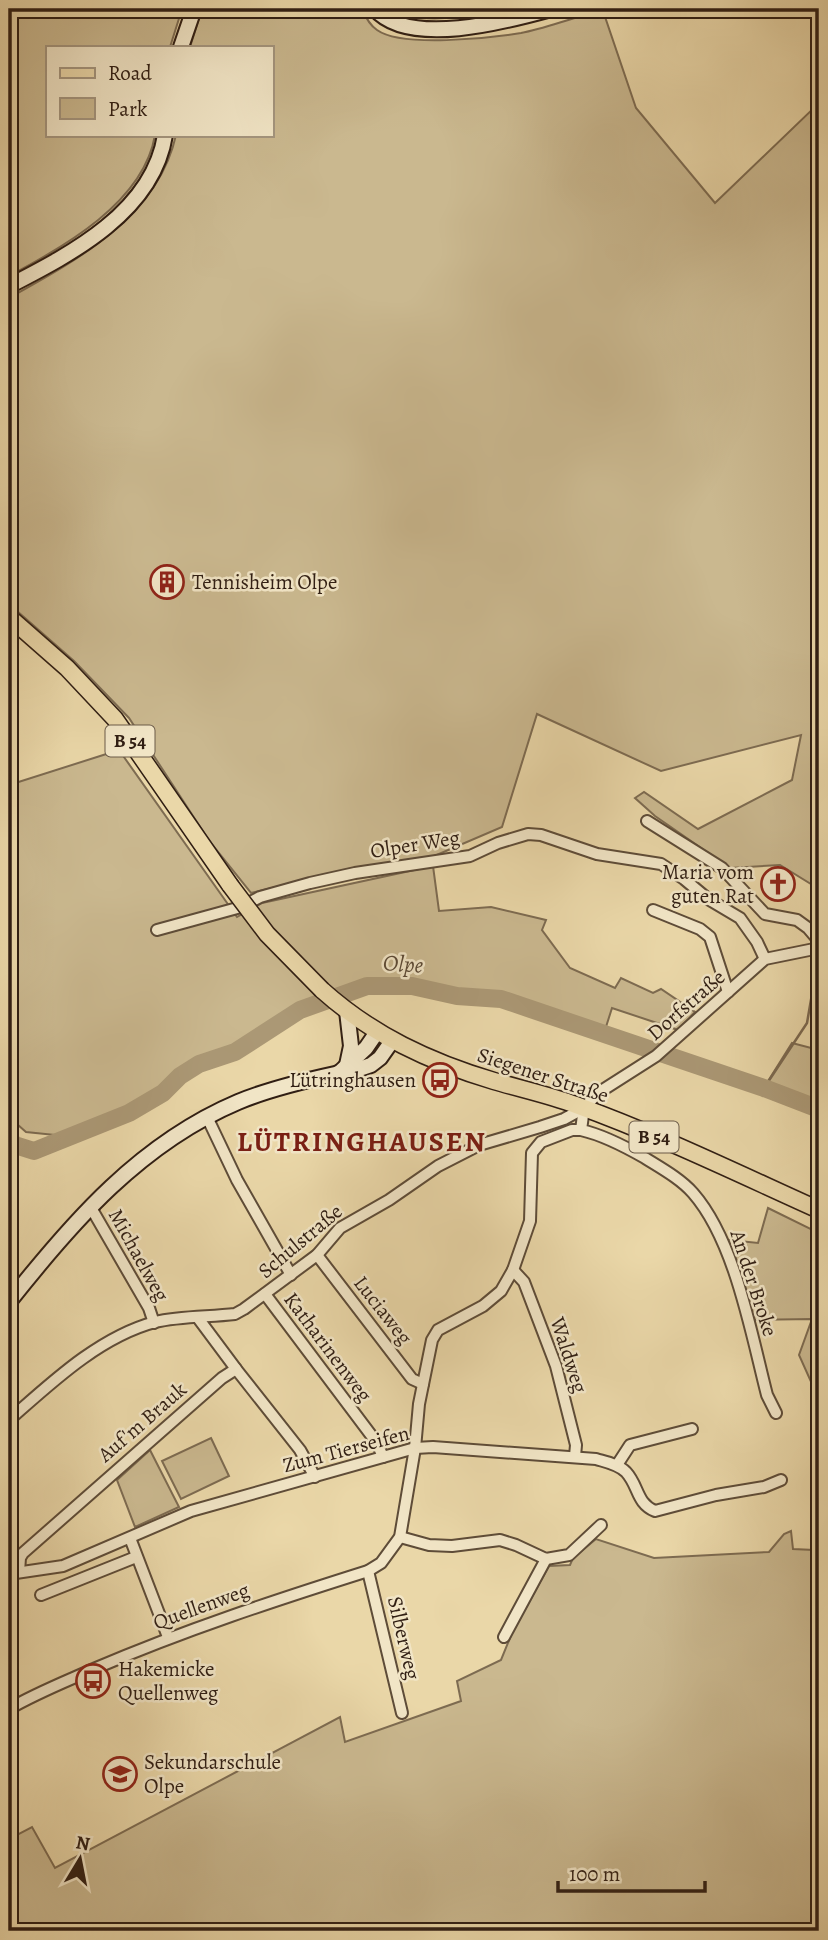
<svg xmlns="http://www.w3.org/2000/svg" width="828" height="1940" font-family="Alegreya,serif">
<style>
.green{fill:#cab88f;stroke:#7d6b51;stroke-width:2}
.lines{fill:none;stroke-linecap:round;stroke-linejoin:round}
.stream{stroke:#7a674e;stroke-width:2.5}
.river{stroke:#ab9875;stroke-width:18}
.street-casing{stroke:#5e4c38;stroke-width:14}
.secondary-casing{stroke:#301e13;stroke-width:18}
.primary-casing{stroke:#301e13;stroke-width:19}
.street{stroke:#f1e5c6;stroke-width:10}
.secondary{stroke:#f1e5c6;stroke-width:14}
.primary{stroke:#ead7a8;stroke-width:16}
.primary-bridge-casing{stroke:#301e13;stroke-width:19;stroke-linecap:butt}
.primary-bridge{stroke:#ead7a8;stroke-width:16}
.labels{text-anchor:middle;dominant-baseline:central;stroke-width:5;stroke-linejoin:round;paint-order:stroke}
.shield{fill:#f1e5c6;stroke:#6a5a49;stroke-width:2}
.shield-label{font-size:19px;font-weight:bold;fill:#301e13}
.poi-label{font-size:21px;fill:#301e13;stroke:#f1e5c6;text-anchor:start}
.street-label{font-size:21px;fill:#301e13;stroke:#f1e5c6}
.water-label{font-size:23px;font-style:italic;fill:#5b4935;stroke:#f1e5c6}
.district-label{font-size:28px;font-weight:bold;letter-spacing:2px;fill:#7a1f14;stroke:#f1e5c6}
</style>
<rect width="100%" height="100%" fill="#ead7a8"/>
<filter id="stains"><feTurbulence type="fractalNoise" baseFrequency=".00286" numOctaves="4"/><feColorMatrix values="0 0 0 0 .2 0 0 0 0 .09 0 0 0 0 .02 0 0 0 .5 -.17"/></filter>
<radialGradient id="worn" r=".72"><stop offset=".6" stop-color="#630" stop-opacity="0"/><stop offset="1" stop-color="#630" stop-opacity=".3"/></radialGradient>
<!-- green -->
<g class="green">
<path d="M9,9H182L170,47H47V135H155C144,202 64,247 9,276Z"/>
<path d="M202,9H362C365,16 371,26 377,30C402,48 490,38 521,33C548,28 575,16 603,11L636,108L715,203L819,103V889L780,865L730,868L655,816L635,798L644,792L698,829L792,780L801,735L661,771L537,714L502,827L432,857L341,871L251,893L210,842L129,718L74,661L9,604V298C77,260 158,217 176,135H271V47H190Z"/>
<path d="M394,9H513C482,13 420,28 394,9Z"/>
<path d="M119,750L237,917L262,903L433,866L439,911L491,907L546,920L542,930L570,968L615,988L621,978L653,993L661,989L695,1012L678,1030L612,1008L605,1030L495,993H459L414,981L367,982L299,1006L237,1046L182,1069L162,1089L133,1106L55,1135L26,1132L9,1117V785Z"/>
<path d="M792,1043L819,1050V1106L765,1086Z"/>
<path d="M768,1208L819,1233V1411L817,1395L799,1355L812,1319L750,1320L729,1240L758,1243Z"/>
<path d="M211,1438L229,1476L181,1499L162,1461Z"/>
<path d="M150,1450L179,1507L135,1527L117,1480Z"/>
<path d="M791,1531L793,1549L814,1550L818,1558L819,1569V1931H9V1839L32,1827L55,1868L340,1717L345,1742L461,1701L457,1681L501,1660L512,1633L549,1566L570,1565L573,1558L596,1539L654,1558L769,1552L784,1534Z"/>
</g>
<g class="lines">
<!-- stream -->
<path class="stream" d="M764,1088L807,1023L819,953"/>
<!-- river -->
<path class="river" d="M9,1139L15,1145L34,1151L129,1113L163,1093L180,1076L199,1064L235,1052L300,1010L367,986H412L457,996L501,999L764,1088L819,1109"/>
<!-- street casing -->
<g class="street-casing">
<g id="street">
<path d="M647,821L722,868L765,914L797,920L808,928L819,941"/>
<path d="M653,910L700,929L710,937L728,992"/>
<path d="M157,930L241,907L260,897L310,883L355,873L470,856L498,843L528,834L541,835L597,854L661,864L684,879L708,899L740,918L757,942L765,959"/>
<path d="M584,1108L581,1130C603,1135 626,1147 645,1158C661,1168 681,1179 693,1193C735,1241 751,1333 767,1395L776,1413"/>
<path d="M207,1117L237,1180L291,1275"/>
<path d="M90,1206L149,1308L154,1323"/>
<path d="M317,1255L412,1379L423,1384"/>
<path d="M513,1270L524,1282L556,1366L576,1445L575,1456"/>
<path d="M265,1294L377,1443L383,1457"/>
<path d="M198,1318L236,1369"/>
<path d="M9,1420C51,1383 99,1337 155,1322C180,1316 209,1317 235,1314L244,1309L317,1255L340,1228L389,1200L438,1166L479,1145L540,1127L564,1119L584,1108L598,1093L656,1056L765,959L819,948"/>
<path d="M617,1465L630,1445L692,1429"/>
<path d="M400,1537L429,1545L452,1546L500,1540L516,1545L546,1559L569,1555L601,1525"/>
<path d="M130,1538L168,1637"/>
<path d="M368,1571L402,1713"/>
<path d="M19,1572L20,1558L23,1553L222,1378L236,1369L300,1450L315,1477"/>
<path d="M9,1574L63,1566L191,1511L415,1448L433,1447L596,1459C606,1462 618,1464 626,1472C639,1486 636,1503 655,1511L716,1495L764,1487L781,1480"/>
<path d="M41,1595L136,1557"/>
<path d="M504,1637L546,1559"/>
<path d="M9,1709C36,1693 67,1681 96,1668C185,1630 276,1600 368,1571L381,1563L400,1537L415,1448L419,1404L432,1340L438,1330L483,1306L501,1291L513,1270L530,1221L532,1153L541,1142L572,1130H581"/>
</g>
</g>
<!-- secondary casing -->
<g class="secondary-casing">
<g id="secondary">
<path d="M375,9C409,48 507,21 551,9"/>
<path d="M181,47L194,9"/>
<path d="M9,286C71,254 153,212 165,135"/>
<path d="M347,1011L351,1046L347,1065"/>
<path d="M339,1073L366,1048L377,1032"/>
<path d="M9,1302C73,1221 141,1143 238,1102C269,1089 303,1081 335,1074C348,1071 359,1070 371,1065L380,1058L392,1041"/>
</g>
</g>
<!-- primary casing -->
<g class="primary-casing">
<g id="primary">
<path d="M9,617L67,668L115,719L230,885"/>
<path d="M322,990C372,1035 430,1062 494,1081C521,1089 549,1095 576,1105C659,1135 739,1174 819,1210"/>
</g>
</g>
<!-- street -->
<use href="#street" class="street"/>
<!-- secondary -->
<use href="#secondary" class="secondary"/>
<!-- primary -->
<use href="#primary" class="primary"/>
<!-- primary-bridge casing -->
<g class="primary-bridge-casing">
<path id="primary-bridge" d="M230,885L267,934L322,990"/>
</g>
<!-- primary-bridge -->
<use href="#primary-bridge" class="primary-bridge"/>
</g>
<!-- icons -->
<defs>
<g id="building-ring" transform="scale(1.75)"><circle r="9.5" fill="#f1e5c6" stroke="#8f2418" stroke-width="1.5"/><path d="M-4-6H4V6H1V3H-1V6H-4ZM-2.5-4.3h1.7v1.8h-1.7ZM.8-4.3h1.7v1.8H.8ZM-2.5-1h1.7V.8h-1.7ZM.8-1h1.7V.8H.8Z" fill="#8f2418"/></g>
<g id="church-ring" transform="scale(1.75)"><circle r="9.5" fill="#f1e5c6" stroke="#8f2418" stroke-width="1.5"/><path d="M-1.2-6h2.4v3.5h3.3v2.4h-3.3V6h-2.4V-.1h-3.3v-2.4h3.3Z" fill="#8f2418"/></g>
<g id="bus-ring" transform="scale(1.75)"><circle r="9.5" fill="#f1e5c6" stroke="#8f2418" stroke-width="1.5"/><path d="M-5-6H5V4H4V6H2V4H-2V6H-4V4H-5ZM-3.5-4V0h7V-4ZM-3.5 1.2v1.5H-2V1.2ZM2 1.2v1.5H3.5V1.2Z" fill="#8f2418"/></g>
<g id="school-ring" transform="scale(1.75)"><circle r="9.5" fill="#f1e5c6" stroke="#8f2418" stroke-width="1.5"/><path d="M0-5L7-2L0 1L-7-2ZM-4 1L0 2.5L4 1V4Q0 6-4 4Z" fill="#8f2418"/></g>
</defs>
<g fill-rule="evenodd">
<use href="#building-ring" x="167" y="582"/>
<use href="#church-ring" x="778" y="884"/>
<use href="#bus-ring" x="440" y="1080"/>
<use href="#bus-ring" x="93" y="1681"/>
<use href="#school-ring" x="120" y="1774"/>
</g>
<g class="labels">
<!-- shield labels -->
<g class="shield">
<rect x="105.5" y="725.5" width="49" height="31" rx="5"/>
<rect x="629.5" y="1121.5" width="49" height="31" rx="5"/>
</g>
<g class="shield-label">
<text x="130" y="741">B 54</text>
<text x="654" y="1137">B 54</text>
</g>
<!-- poi labels -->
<g class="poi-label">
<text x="192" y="582">Tennisheim Olpe</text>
<text x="754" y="872" text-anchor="end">Maria vom<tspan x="754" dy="24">guten Rat</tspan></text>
<text x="416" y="1080" text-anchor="end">Lütringhausen</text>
<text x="118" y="1669">Hakemicke<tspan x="118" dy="24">Quellenweg</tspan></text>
<text x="144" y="1762">Sekundarschule<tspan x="144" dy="24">Olpe</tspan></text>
</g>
<!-- street labels -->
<g class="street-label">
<text transform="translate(415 844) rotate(-9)">Olper Weg</text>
<text transform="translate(686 1005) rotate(-41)">Dorfstraße</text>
<text transform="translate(543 1075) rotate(18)">Siegener Straße</text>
<text transform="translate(300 1241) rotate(-40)">Schulstraße</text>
<text transform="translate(139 1255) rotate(61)">Michaelweg</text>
<text transform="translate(754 1283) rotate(72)">An der Broke</text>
<text transform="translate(383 1310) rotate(52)">Luciaweg</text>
<text transform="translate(328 1347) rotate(53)">Katharinenweg</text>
<text transform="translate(569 1355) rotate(72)">Waldweg</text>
<text transform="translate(142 1422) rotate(-41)">Auf'm Brauk</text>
<text transform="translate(346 1449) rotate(-15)">Zum Tierseifen</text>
<text transform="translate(201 1606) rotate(-20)">Quellenweg</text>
<text transform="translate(404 1638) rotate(77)">Silberweg</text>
</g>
<!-- water labels -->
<g class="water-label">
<text transform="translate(403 964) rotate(4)">Olpe</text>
</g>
<!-- district labels -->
<g class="district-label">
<text x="362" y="1142">LÜTRINGHAUSEN</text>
</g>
</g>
<!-- margin -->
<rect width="828" height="1940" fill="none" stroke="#ead7a8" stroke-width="35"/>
<rect x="10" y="10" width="807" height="1919" fill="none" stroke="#301e13" stroke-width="3.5"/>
<rect x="18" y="18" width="793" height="1905" fill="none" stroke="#301e13" stroke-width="2"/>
<!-- legend -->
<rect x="46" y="46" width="228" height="91" fill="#f1e5c6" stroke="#a4957e" stroke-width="2"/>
<rect x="60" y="68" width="35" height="10" fill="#ead7a8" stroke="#a4957e" stroke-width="2"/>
<text x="108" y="80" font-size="21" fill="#301e13">Road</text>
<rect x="60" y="98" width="35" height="21" fill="#cab88f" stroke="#a4957e" stroke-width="2"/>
<text x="108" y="116" font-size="21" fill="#301e13">Park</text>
<!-- north arrow -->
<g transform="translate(80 1859) rotate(10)" stroke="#f1e5c6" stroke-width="5" paint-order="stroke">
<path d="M0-5L12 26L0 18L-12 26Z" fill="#301e13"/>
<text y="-10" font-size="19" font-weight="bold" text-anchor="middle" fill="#301e13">N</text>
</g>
<!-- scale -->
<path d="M558 1881v10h147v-10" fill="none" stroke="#301e13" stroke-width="3.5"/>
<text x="569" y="1881" font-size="21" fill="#301e13" stroke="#f1e5c6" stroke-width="5" paint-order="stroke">100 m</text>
<rect width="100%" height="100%" filter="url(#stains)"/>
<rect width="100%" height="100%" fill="url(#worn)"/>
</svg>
